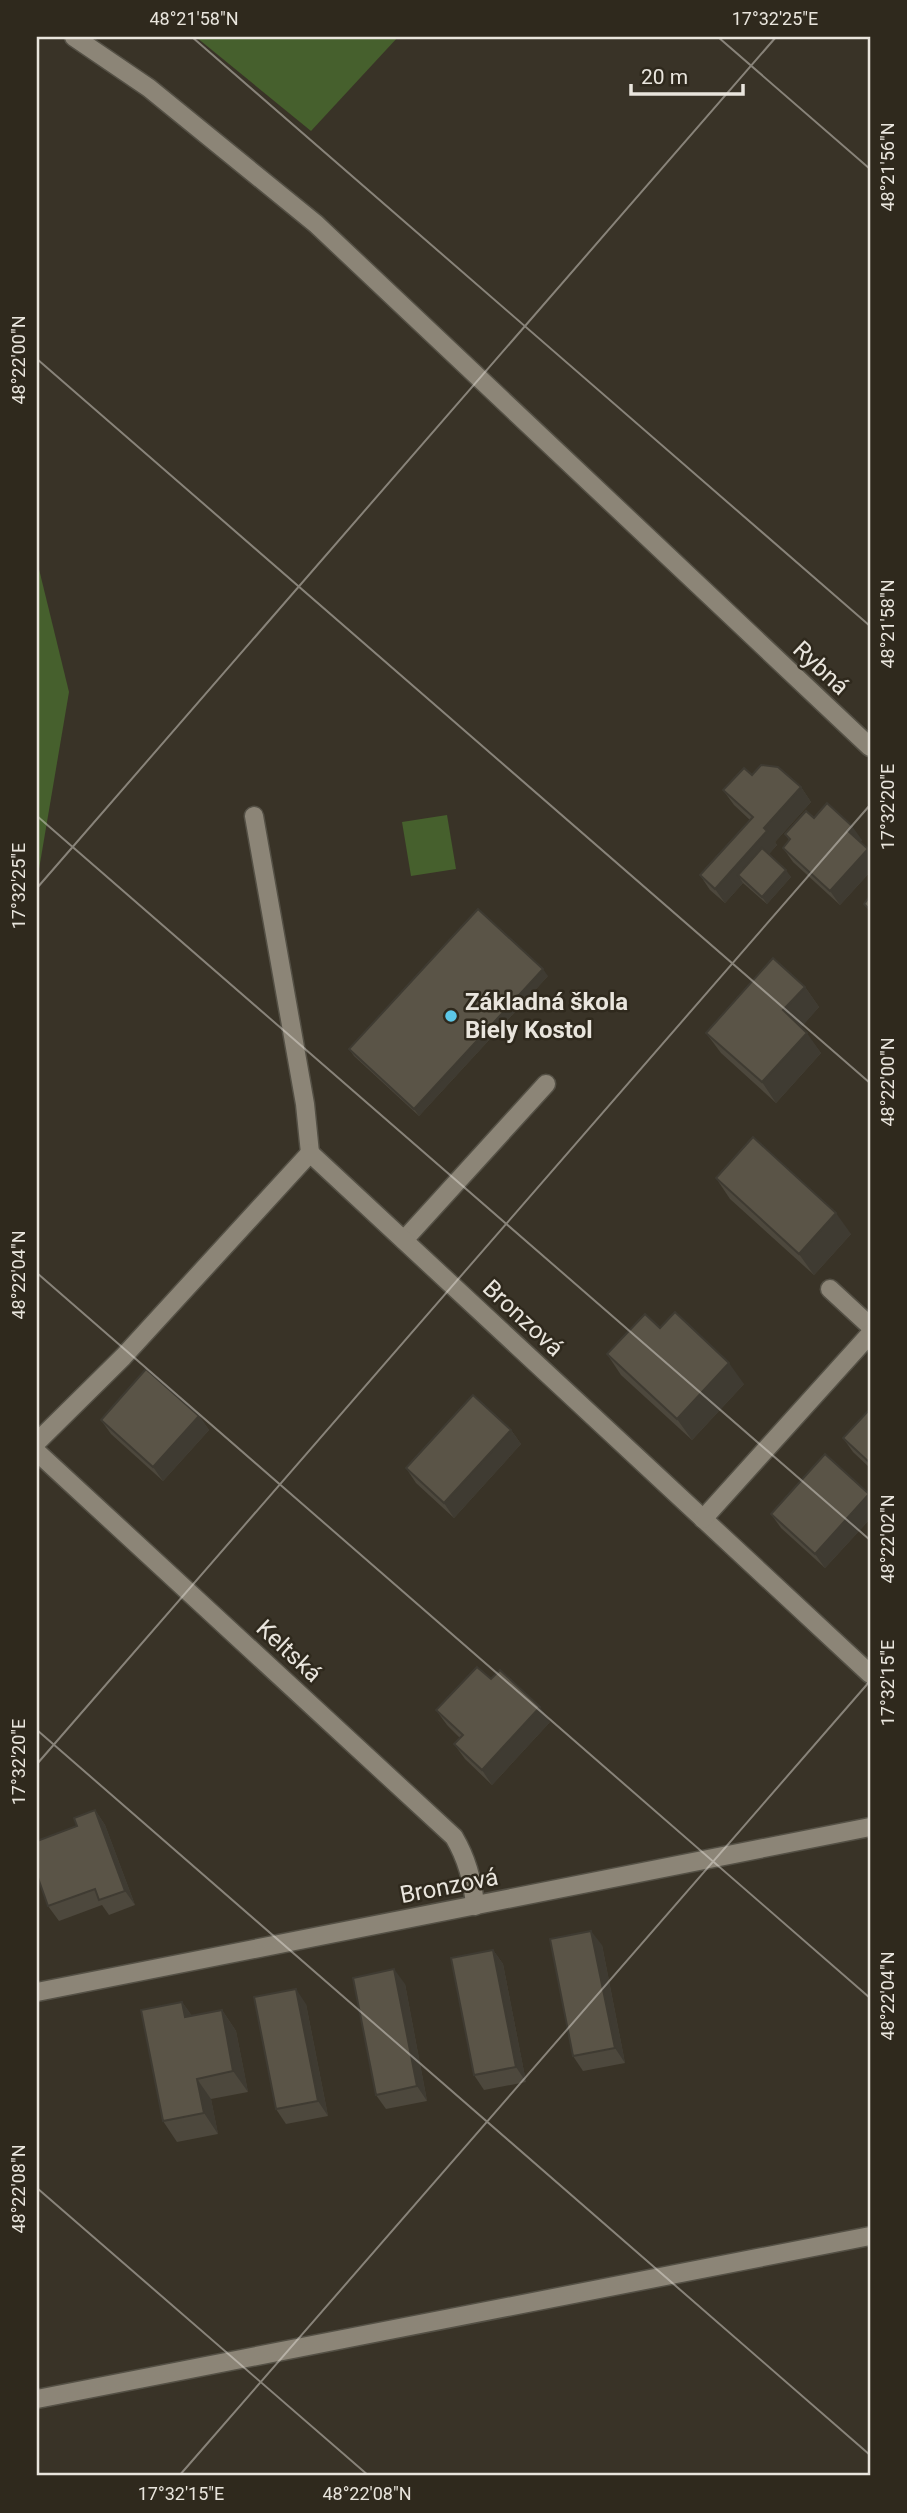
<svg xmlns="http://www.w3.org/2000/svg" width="907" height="2513" font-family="Roboto,sans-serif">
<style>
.green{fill:#46602d}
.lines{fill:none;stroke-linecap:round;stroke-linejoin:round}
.minor-casing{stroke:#545045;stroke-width:21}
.minor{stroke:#8c8577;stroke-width:18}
.wall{fill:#4d483d}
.shaded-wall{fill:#3f3b32}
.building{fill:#5a5447;stroke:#3f3b32;stroke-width:2}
.ticks{fill:none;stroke:#e9e5dd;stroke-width:2;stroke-opacity:0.45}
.poi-dot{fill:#5cc7e7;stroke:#2f291d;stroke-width:2.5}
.labels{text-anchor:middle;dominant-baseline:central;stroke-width:5;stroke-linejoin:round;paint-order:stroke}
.street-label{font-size:24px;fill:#e9e5dd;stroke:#2f291d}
.poi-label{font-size:24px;font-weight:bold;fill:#e9e5dd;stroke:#2f291d;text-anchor:start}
.neatline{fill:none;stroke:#e9e5dd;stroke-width:2.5}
.ticks-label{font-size:18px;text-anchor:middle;fill:#e9e5dd}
</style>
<rect width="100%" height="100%" fill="#393327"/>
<!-- green -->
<g class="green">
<path d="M196,37H398L311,131Z"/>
<path d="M37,561L69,692L37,881Z"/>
<path d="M447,815L456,869L411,876L402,822Z"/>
</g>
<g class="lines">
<!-- minor casing -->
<g class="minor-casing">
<g id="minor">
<path d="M74,37L149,88L316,224L870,747"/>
<path d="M254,816L305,1104L310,1153"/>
<path d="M404,1240L546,1084"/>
<path d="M830,1289L870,1326"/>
<path d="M37,1442L123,1357L310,1153L870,1674"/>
<path d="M37,1452L454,1837C467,1859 473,1880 475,1906"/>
<path d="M703,1519L870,1334"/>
<path d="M37,1992L870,1827"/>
<path d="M37,2399L870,2236"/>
</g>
</g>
<!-- minor -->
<use href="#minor" class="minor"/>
</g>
<!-- wall -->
<g class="wall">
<path d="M752,775L801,787L811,802L775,842L777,845L769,854L791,877L767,904L743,883L725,903L710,890L700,875L750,820L734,805L723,790Z"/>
<path d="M814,818L862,840L860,843L870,853V872L840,905L793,862L783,848L789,840L785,834Z"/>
<path d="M548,976L419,1116L354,1056L349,1049Z"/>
<path d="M805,987L819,1007L801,1027L821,1053L776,1103L721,1053L706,1033Z"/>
<path d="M716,1178L851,1234L814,1275L730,1199Z"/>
<path d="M607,1354L744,1384L692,1440L621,1375Z"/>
<path d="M870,1409V1468L853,1452L843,1438Z"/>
<path d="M199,1416L209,1430L163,1481L111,1434L101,1420Z"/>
<path d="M511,1430L521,1444L454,1518L416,1483L406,1468Z"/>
<path d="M869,1494L870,1496V1519L825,1568L781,1528L771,1514Z"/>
<path d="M491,1679L550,1722L492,1785L465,1759L454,1744L460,1738L447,1725L436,1710Z"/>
<path d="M95,1810L105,1825L135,1905L109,1915L102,1905L59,1921L48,1906L77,1826Z"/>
<path d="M602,1945L625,2063L583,2071L573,2056Z"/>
<path d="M493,1950L503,1964L526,2082L484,2090L474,2075Z"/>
<path d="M405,1984L427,2101L386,2109L376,2095Z"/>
<path d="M182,2002L192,2016L222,2010L236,2031L248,2092L211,2099L218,2134L177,2142L163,2121Z"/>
<path d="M306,2004L328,2116L286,2124L276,2109Z"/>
</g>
<!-- shaded-wall -->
<g class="shaded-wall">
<path d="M801,787L811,802L775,842L777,845L745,881L738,875L743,883L725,903L715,889L764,828Z"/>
<path d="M852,826L862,840L858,846L848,831Z"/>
<path d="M868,849L870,853V872L840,905L830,891Z"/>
<path d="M786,870L791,877L767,904L762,897Z"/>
<path d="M543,969L548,976L419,1116L414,1109Z"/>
<path d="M805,987L819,1007L798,1031L783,1010Z"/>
<path d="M807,1033L821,1053L776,1103L762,1082Z"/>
<path d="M836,1213L851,1234L814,1275L799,1254Z"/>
<path d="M729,1363L744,1384L692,1440L677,1419Z"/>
<path d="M199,1416L209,1430L163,1481L153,1467Z"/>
<path d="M511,1430L521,1444L454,1518L444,1503Z"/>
<path d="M869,1494L870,1496V1519L825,1568L815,1554Z"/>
<path d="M540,1707L550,1722L492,1785L482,1770Z"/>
<path d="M95,1810L105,1825L135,1905L125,1891Z"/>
<path d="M591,1931L602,1945L625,2063L615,2048Z"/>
<path d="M493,1950L503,1964L526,2082L516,2067Z"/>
<path d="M394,1969L405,1984L427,2101L417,2086Z"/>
<path d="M296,1989L306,2004L328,2116L318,2101Z"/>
<path d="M182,2002L197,2023L185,2017Z"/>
<path d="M222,2010L236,2031L248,2092L233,2071Z"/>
<path d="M197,2079L211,2099L218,2134L204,2113Z"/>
</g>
<!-- building -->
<g class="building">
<path d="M761,765L778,767L801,787L764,828L767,831L715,889L700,875L753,817L723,790L744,768L752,775Z"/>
<path d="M827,803L852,826L848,831L868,849L830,891L783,848L790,839L785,834L806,811L814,818Z"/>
<path d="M762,848L786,870L762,897L738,875Z"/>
<path d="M870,896V910L864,904Z"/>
<path d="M478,909L543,969L414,1109L349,1049Z"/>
<path d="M773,958L805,987L783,1010L807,1033L762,1082L706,1033Z"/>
<path d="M753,1137L836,1213L799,1254L716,1178Z"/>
<path d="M675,1312L729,1363L677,1419L607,1354L645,1314L660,1328Z"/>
<path d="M146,1369L199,1416L153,1467L101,1420Z"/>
<path d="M473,1395L511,1430L444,1503L406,1468Z"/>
<path d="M870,1409V1463L843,1438Z"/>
<path d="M825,1454L869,1494L815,1554L771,1514Z"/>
<path d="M477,1667L491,1679L500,1670L540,1707L482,1770L454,1744L463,1735L436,1710Z"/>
<path d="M95,1810L125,1891L99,1900L95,1889L48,1906L37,1875V1841L77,1826L74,1818Z"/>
<path d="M591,1931L615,2048L573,2056L550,1939Z"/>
<path d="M493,1950L516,2067L474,2075L451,1958Z"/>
<path d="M394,1969L417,2086L376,2095L353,1978Z"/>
<path d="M296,1989L318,2101L276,2109L254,1997Z"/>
<path d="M182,2002L185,2017L222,2010L233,2071L197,2079L204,2113L163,2121L141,2010Z"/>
</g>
<!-- ticks -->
<path class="ticks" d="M192,37L870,626M718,37L870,169M37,359L870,1083M37,816L870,1540M37,888L776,37M37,1273L870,1998M37,1730L870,2455M37,1764L870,805M37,2188L369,2476M179,2476L870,1681"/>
<!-- markers -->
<circle class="poi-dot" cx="451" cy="1016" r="7"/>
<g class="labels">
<!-- street labels -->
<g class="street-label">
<text transform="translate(821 668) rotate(43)">Rybná</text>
<text transform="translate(523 1318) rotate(43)">Bronzová</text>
<text transform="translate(289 1651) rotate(43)">Keltská</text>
<text transform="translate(449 1886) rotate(-11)">Bronzová</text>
</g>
<!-- poi labels -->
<g class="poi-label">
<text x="465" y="1002">Základná škola<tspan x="465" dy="28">Biely Kostol</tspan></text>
</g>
</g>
<!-- border -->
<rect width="907" height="2513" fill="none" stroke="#2f291d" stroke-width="77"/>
<!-- scale -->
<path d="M631 84v10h112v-10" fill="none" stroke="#e9e5dd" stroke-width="3.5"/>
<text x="641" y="84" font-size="21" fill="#e9e5dd" stroke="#2f291d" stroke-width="5" paint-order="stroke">20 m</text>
<rect x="38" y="38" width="831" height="2436" class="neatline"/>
<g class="ticks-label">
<text x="194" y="25">48°21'58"N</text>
<text x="775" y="25">17°32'25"E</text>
<text transform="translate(888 167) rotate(-90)" y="6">48°21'56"N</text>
<text transform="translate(19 360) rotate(-90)" y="6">48°22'00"N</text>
<text transform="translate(888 624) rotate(-90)" y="6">48°21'58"N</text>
<text transform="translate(888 807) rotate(-90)" y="6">17°32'20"E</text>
<text transform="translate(19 886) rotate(-90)" y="6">17°32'25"E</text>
<text transform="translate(888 1082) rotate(-90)" y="6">48°22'00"N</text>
<text transform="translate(19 1275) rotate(-90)" y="6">48°22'04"N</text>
<text transform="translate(888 1539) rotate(-90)" y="6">48°22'02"N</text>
<text transform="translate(888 1683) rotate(-90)" y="6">17°32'15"E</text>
<text transform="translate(19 1762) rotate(-90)" y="6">17°32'20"E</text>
<text transform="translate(888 1996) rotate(-90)" y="6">48°22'04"N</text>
<text transform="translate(19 2189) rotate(-90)" y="6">48°22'08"N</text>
<text x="181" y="2500">17°32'15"E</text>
<text x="367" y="2500">48°22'08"N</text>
</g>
</svg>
